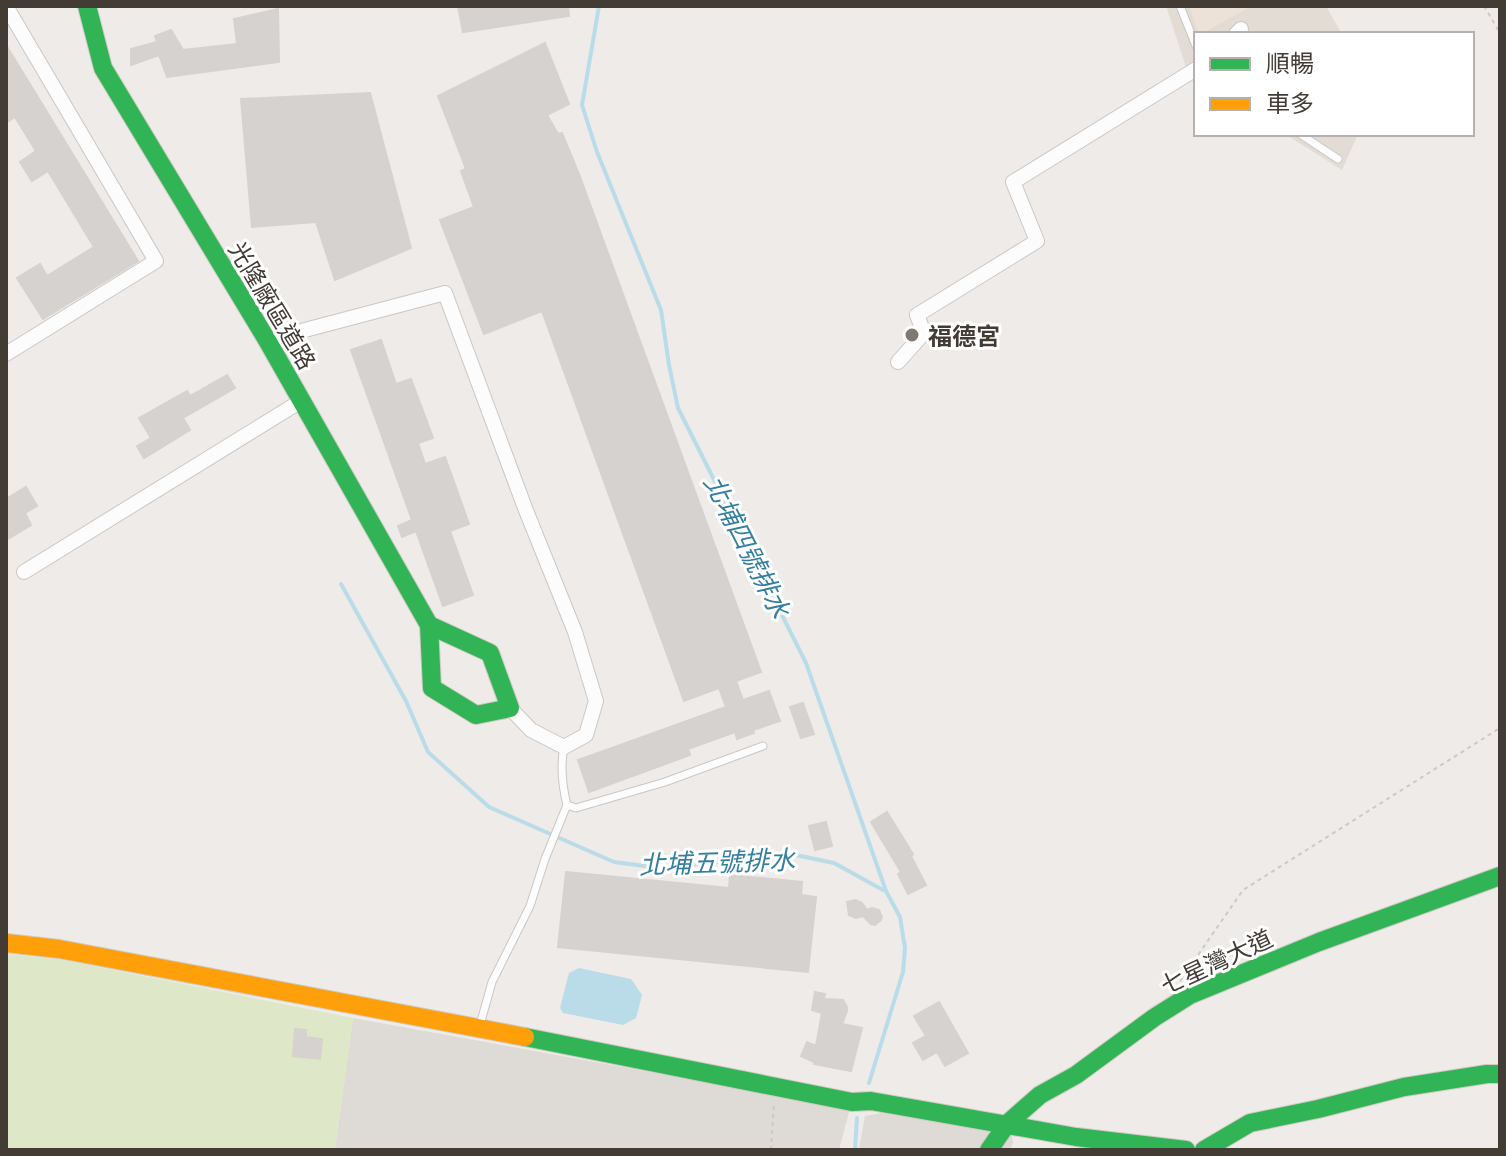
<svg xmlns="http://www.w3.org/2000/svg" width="1506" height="1156" font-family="'Exo 2','Noto Sans TC',sans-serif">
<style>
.residential{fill:#e2dcd5}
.commercial{fill:#ede2d8}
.industrial{fill:#dedad6}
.green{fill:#dfe7c9}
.water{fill:#badce9}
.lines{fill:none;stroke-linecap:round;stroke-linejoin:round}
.stream{stroke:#badce9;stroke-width:4}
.building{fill:#d6d2cf;stroke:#d6d2ce;stroke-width:2}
.lane-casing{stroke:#cac7c4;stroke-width:9}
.street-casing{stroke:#cac7c4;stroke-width:16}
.fast-casing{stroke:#cfcac2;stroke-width:20}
.slow-casing{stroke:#cfcac2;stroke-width:20}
.path{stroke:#cccac6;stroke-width:2;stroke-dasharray:4 4;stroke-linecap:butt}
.lane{stroke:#fcfcfc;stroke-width:7}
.street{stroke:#fcfcfc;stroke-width:14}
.fast{stroke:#30b455;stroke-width:18}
.slow{stroke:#ff9f0a;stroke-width:18}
.poi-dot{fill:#7f7974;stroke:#fff;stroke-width:3}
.labels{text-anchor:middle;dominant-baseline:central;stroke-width:6;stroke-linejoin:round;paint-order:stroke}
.street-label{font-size:24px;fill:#433c35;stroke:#fff}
.poi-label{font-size:24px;font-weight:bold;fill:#433c35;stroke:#fff;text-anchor:start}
.water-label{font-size:26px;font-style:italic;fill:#347e9f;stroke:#fff}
</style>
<rect width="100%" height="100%" fill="#eeebe8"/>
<!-- residential -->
<g class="residential">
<path d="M1166,6H1326L1342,34H1196V78L1188,73Z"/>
<path d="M1285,134H1358L1342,170Z"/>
</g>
<!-- commercial -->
<path class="commercial" d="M1189,6H1252L1201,34H1199Z"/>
<!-- industrial -->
<g class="industrial">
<path d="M353,1018L760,1092L851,1104L839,1150H335Z"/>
<path d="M882,1113L1012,1134L1013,1143L1010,1150H859L865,1116Z"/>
</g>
<!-- green -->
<path class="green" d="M6,954L58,959L353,1018L335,1150H6Z"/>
<!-- water -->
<path class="water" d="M579,968L631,979L642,995L636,1018L623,1025L563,1013L560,1008L569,973Z"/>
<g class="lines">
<!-- stream -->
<g class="stream">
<path d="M599,6L582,105L597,152L661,310L669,365L678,408L806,663L886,891L900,917L905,948L903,972L869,1083"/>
<path d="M341,584L406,701L428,752L489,807L614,862L660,868L791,854L834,863L883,890"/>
<path d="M855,1150L857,1118"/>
</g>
</g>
<!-- building -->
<g class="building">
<path d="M458,6H568L569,16L463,32Z"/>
<path d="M278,9L279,62L167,77L159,55L131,65V49L157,42L155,36L171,30L183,50L237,44L234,19Z"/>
<path d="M545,43L569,104L547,115L558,134L562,133L579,174L761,672L736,681L743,700L769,691L780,721L753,730L754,733L737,739L735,732L688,749L690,755L589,792L578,760L726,707L719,688L684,701L542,311L484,334L440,220L474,207L461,171L466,169L438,96Z"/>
<path d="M6,45L138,261L43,319L17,278L40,264L47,276L94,247L48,171L32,181L20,162L36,151L15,117L6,123Z"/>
<path d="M370,93L411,248L335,280L316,222L252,227L241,99Z"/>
<path d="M381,340L396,384L411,379L433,438L418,443L425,464L445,457L469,524L450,531L473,595L443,606L416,531L402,537L398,526L412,520L351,350Z"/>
<path d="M227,375L235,388L183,418L190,430L144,458L137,446L151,438L139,418L187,391L190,396Z"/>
<path d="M26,487L37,506L25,513L31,525L6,540V499Z"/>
<path d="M803,703L814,734L801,738L790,707Z"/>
<path d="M887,812L913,854L911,856L926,885L908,894L898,874L901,872L871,822Z"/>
<path d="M826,822L832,846L815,850L809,826Z"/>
<path d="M566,872L729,888L730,875L802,882L801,895L816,897L808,972L558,947Z"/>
<path d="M855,900L862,903L867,910L872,908L879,910L882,917L881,920L875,925L871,924L863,916L856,918L849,915L847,902Z"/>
<path d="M815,992L825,994L824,999L843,1000L847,1007V1011L842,1024L862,1028L851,1071L814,1064V1062L801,1056L807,1042L816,1046L822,1013L812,1010Z"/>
<path d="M939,1002L968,1053L945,1066L937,1052L923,1060L913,1043L926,1036L914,1016Z"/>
<path d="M295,1029L306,1030V1037L322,1039L320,1059L293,1056Z"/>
</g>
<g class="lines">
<!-- lane casing -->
<g class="lane-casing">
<g id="lane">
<path d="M1180,6L1196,46"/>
<path d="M1300,134L1338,159"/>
<path d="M564,747C560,767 562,785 567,805L576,808L665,782L763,746"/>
<path d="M480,1025L492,982L530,906L545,859L567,805"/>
</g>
</g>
<!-- street casing -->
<g class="street-casing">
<g id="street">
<path d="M6,6L156,261L6,354"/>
<path d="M1236,34L1241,29"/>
<path d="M267,340L445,293L525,508L575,632L596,701L586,735L564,747L531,730L510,708"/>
<path d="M898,362L924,333L917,315L1037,241L1013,182L1196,69"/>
<path d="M24,572L301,401"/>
</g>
</g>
<!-- fast casing -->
<g class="fast-casing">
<g id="fast">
<path d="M87,6L103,68L267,340L429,625L432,688L476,715L510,708L490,653L429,625"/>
<path d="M525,1037L852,1102L871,1101L1076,1137L1186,1150"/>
<path d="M989,1150L1007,1124L1040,1095L1076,1075L1155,1017L1190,995L1319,942L1500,876"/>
<path d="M1204,1150L1250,1123L1318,1109L1404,1087L1487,1074H1500"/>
</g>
</g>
<!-- slow casing -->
<g class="slow-casing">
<path id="slow" d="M6,943L59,949L525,1037"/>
</g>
<!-- path -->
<g class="path">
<path d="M1484,6L1500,33"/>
<path d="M1180,981L1243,890L1500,728"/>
<path d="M771,1150L774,1103"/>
</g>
<!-- lane -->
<use href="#lane" class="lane"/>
<!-- street -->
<use href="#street" class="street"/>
<!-- fast -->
<use href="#fast" class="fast"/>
<!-- slow -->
<use href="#slow" class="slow"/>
</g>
<!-- markers -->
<circle class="poi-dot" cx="912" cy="335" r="8"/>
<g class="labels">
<!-- street labels -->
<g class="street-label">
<text transform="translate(273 305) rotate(59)">光隆廠區道路</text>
<text transform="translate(1216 961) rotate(-25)">七星灣大道</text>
</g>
<!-- poi labels -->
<g class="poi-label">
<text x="928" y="335">福德宮</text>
</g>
<!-- water labels -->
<g class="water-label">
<text transform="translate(748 546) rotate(63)">北埔四號排水</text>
<text transform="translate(717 861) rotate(-2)">北埔五號排水</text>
</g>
</g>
<!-- border -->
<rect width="1506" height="1156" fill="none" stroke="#433c35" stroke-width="16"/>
<!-- legend -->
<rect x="1194" y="32" width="280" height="104" fill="#ffffff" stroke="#b4b1ae" stroke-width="2"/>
<rect x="1210" y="58" width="40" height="12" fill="#30b455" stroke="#b4b1ae" stroke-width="2"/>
<text x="1266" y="72" font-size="24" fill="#433c35">順暢</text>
<rect x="1210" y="98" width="40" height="12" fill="#ff9f0a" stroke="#b4b1ae" stroke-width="2"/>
<text x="1266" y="112" font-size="24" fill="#433c35">車多</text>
</svg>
